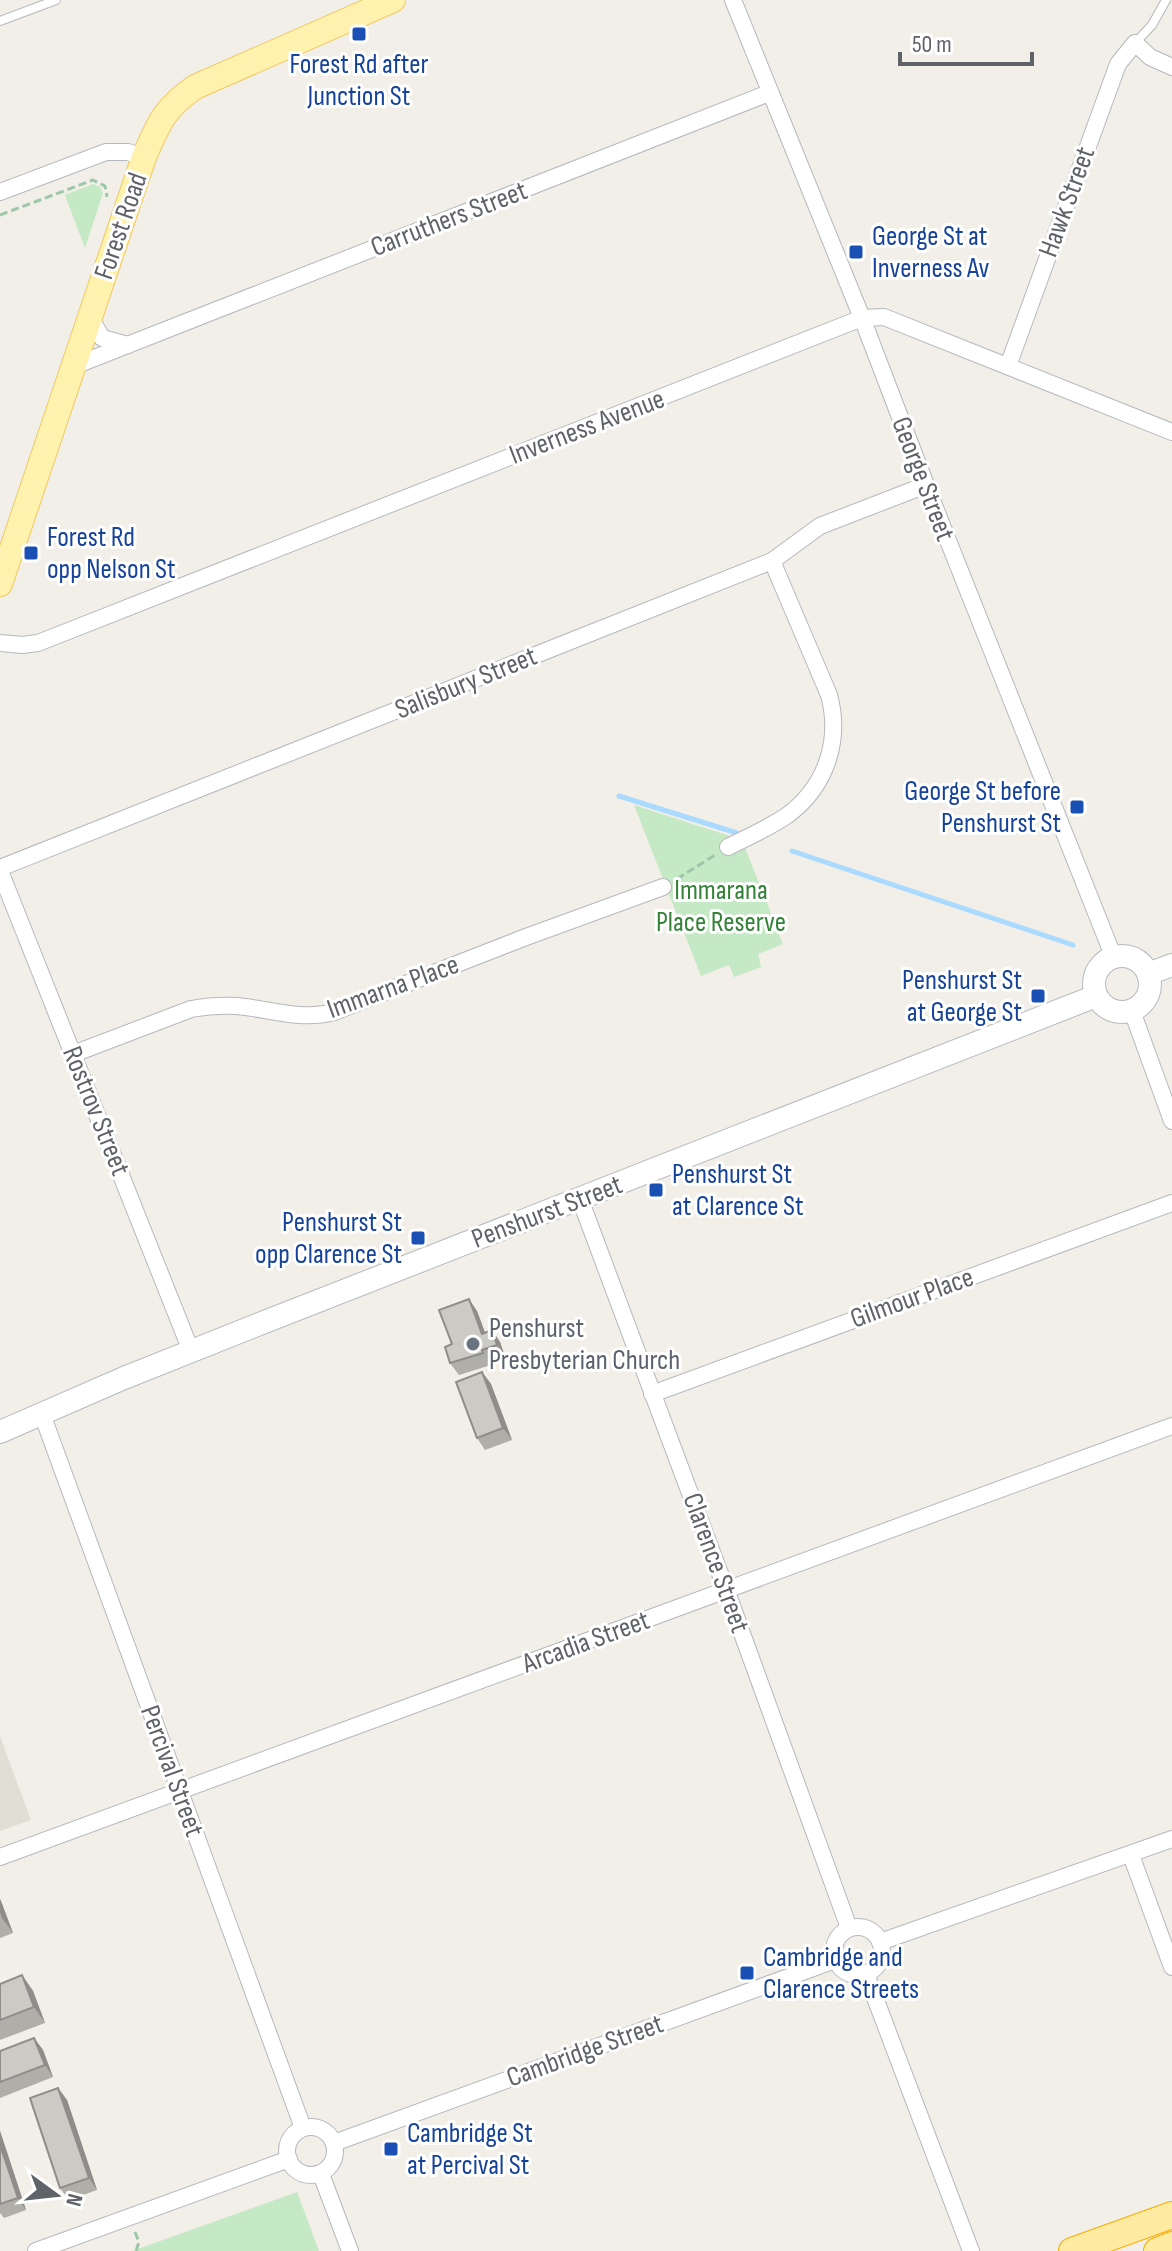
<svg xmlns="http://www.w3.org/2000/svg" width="1172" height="2251" font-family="'Sofia Sans Condensed',sans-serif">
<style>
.education{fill:#e1ded6}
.green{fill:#c5e8c5}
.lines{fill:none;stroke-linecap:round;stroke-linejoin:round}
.stream{stroke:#aadaff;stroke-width:5}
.service-casing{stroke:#b5b8bc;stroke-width:10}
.minor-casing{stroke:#b5b8bc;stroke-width:18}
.secondary-casing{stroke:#b6babf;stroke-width:24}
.primary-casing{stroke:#f2c960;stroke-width:26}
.trunk-casing{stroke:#f9ab00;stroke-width:28}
.path{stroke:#9cc7a9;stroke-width:3;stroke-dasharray:8 4;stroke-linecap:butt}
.service{stroke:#fff;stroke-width:8}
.minor{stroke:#fff;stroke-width:16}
.secondary{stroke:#fff;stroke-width:22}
.primary{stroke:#fff2af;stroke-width:24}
.trunk{stroke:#feeaa1;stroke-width:26}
.wall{fill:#afaea9}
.shaded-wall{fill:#8f8d8a}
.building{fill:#cccac5;stroke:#8f8d8a;stroke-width:2}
.transit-dot{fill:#1a4fb4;stroke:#fff;stroke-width:3}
.worship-dot{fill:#6b7280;stroke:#fff;stroke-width:3}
.labels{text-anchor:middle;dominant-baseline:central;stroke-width:6;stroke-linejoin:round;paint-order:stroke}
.transit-label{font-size:28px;fill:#164399;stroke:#fff;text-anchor:start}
.street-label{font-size:28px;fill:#5f6368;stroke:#fff}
.park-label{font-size:28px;fill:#348238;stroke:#fff}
.worship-label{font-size:28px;fill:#5b616d;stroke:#fff;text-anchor:start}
</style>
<rect width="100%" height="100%" fill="#f1efe8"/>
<!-- education -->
<path class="education" d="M0,1736L31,1820L0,1831Z"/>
<!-- green -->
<g class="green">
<path d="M93,184L100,187L103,193L85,248L65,195Z"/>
<path d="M634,805L742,840L783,944L758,954L761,967L734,977L729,965L701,976Z"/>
<path d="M297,2192L319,2251H132Z"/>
</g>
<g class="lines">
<!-- stream -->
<g class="stream">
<path d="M619,796L737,833"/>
<path d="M792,851L1073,945"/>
</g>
<!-- service casing -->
<g class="service-casing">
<g id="service">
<path d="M0,21L56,0"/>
<path d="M1135,43L1152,25L1166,0"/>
</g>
</g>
<!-- minor casing -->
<g class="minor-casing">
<g id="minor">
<path d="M733,0L862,318L926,485L1114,958"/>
<path d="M0,192L106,152H128L144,157"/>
<path d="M90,317L102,338L128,345"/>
<path d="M74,366L769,93"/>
<path d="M1008,366L1118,64L1135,43L1150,57L1172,67"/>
<path d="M0,643L22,645L38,643L862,318L884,317L1172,432"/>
<path d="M728,847C748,837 771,827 789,814C827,785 841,739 829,695L772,561"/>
<path d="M0,868L772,561L820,526L926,485"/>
<path d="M0,871L191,1351"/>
<path d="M1132,1011L1172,1121"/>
<path d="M73,1054L191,1009C207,1006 221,1005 237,1006C270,1009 300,1021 334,1012L526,937L663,887"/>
<path d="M580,1199L731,1603L849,1928"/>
<path d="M652,1394L1172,1203"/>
<path d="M42,1414L303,2128"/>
<path d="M1131,1855L1172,1967"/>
<path d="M0,1857L1172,1426"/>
<circle cx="858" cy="1951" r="24"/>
<path d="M880,1942L1172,1839"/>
<path d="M866,1974L971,2251"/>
<circle cx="311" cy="2151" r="24"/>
<path d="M334,2143L835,1960"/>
<path d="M321,2174L350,2251"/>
<path d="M36,2251L289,2159"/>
</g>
</g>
<!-- secondary casing -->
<g class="secondary-casing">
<g id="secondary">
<circle cx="1122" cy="984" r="28"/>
<path d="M1148,974L1172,965"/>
<path d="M0,1432L124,1378L267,1321L1096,996"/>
</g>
</g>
<!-- primary casing -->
<g class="primary-casing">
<path id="primary" d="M0,584L144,157C159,122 164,109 195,87L393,0"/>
</g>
<!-- trunk casing -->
<g class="trunk-casing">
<g id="trunk">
<path d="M1072,2251L1172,2215"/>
<path d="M1157,2251L1172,2245"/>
</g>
</g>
<!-- path -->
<g class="path">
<path d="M0,215L93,180L105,186L107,197"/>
<path d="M677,879L715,855"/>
<path d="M135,2232L139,2242L136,2251"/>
</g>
<!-- service -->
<use href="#service" class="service"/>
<!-- minor -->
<use href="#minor" class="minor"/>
<!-- secondary -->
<use href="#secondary" class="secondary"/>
<!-- primary -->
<use href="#primary" class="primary"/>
<!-- trunk -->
<use href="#trunk" class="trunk"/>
</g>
<!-- wall -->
<g class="wall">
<path d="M477,1311L485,1333L492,1330L500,1342L505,1357L490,1362L491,1365L459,1375L450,1363L452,1344Z"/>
<path d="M482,1372L491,1384L512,1440L485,1450L477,1438Z"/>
<path d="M0,1899L13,1933L0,1938Z"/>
<path d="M22,1975L33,1991L45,2023L0,2040V1984Z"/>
<path d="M34,2038L43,2050L53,2077L0,2098V2051Z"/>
<path d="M58,2088L67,2100L97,2190L69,2200L60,2188Z"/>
<path d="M0,2131L26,2210L4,2218L0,2213Z"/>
</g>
<!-- shaded-wall -->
<g class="shaded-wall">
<path d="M469,1299L477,1311L490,1346L482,1334Z"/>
<path d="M492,1330L500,1342L505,1357L497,1345Z"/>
<path d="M482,1372L491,1384L512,1440L503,1428Z"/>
<path d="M0,1899L1,1901L13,1933L2,1918L0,1912Z"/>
<path d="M22,1975L33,1991L45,2023L34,2007Z"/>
<path d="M34,2038L43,2050L53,2077L45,2065Z"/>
<path d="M58,2088L67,2100L97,2190L89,2178Z"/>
<path d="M0,2131L26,2210L18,2198L0,2145Z"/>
</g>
<!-- building -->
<g class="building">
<path d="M469,1299L482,1334L492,1330L497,1345L482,1350L483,1353L450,1363L445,1347L452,1344L439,1310Z"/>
<path d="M482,1372L503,1428L477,1438L456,1382Z"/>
<path d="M22,1975L34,2007L0,2020V1984Z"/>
<path d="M34,2038L45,2065L0,2082V2051Z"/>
<path d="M58,2088L89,2178L60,2188L30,2098Z"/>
<path d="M0,2145L18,2198L0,2204Z"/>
</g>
<!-- markers -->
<g class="transit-dot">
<rect x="351" y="26" width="16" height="16" rx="4"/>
<rect x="848" y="244" width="16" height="16" rx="4"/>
<rect x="23" y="545" width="16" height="16" rx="4"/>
<rect x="1069" y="799" width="16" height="16" rx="4"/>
<rect x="1030" y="988" width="16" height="16" rx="4"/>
<rect x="648" y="1182" width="16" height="16" rx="4"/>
<rect x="410" y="1230" width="16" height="16" rx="4"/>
<rect x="739" y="1965" width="16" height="16" rx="4"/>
<rect x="383" y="2141" width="16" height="16" rx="4"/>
</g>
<circle class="worship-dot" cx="473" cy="1344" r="8"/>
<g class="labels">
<!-- transit labels -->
<g class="transit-label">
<text x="359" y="64" text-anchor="middle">Forest Rd after<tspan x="359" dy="32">Junction St</tspan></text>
<text x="872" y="236">George St at<tspan x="872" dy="32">Inverness Av</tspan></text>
<text x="47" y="537">Forest Rd<tspan x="47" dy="32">opp Nelson St</tspan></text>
<text x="1061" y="791" text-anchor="end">George St before<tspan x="1061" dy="32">Penshurst St</tspan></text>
<text x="1022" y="980" text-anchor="end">Penshurst St<tspan x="1022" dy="32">at George St</tspan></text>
<text x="672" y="1174">Penshurst St<tspan x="672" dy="32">at Clarence St</tspan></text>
<text x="402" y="1222" text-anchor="end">Penshurst St<tspan x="402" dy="32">opp Clarence St</tspan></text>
<text x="763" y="1957">Cambridge and<tspan x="763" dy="32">Clarence Streets</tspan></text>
<text x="407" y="2133">Cambridge St<tspan x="407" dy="32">at Percival St</tspan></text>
</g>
<!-- street labels -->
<g class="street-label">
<text transform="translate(1067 202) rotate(-70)">Hawk Street</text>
<text transform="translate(449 219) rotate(-21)">Carruthers Street</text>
<text transform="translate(121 226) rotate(-71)">Forest Road</text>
<text transform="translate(587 427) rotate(-21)">Inverness Avenue</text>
<text transform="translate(923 479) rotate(69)">George Street</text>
<text transform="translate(466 683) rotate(-22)">Salisbury Street</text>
<text transform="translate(393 987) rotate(-20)">Immarna Place</text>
<text transform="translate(96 1111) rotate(68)">Rostrov Street</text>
<text transform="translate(547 1212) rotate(-21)">Penshurst Street</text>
<text transform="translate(912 1298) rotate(-20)">Gilmour Place</text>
<text transform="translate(716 1563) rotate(70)">Clarence Street</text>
<text transform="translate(586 1642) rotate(-20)">Arcadia Street</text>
<text transform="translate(172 1771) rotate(70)">Percival Street</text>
<text transform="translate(585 2051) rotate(-20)">Cambridge Street</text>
</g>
<!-- park labels -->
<g class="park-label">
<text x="721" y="890">Immarana<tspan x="721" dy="32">Place Reserve</tspan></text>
</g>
<!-- worship labels -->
<g class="worship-label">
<text x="489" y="1328">Penshurst<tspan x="489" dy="32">Presbyterian Church</tspan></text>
</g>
</g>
<!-- north arrow -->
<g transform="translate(56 2195) rotate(105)" stroke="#ffffff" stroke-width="6" paint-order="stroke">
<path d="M0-6L14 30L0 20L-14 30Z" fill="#5f6368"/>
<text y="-12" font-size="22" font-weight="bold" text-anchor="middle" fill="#5f6368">N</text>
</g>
<!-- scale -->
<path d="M900 52v12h132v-12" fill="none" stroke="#5f6368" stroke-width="4"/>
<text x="912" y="52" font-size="24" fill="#5f6368" stroke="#ffffff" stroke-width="6" paint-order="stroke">50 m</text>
</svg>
